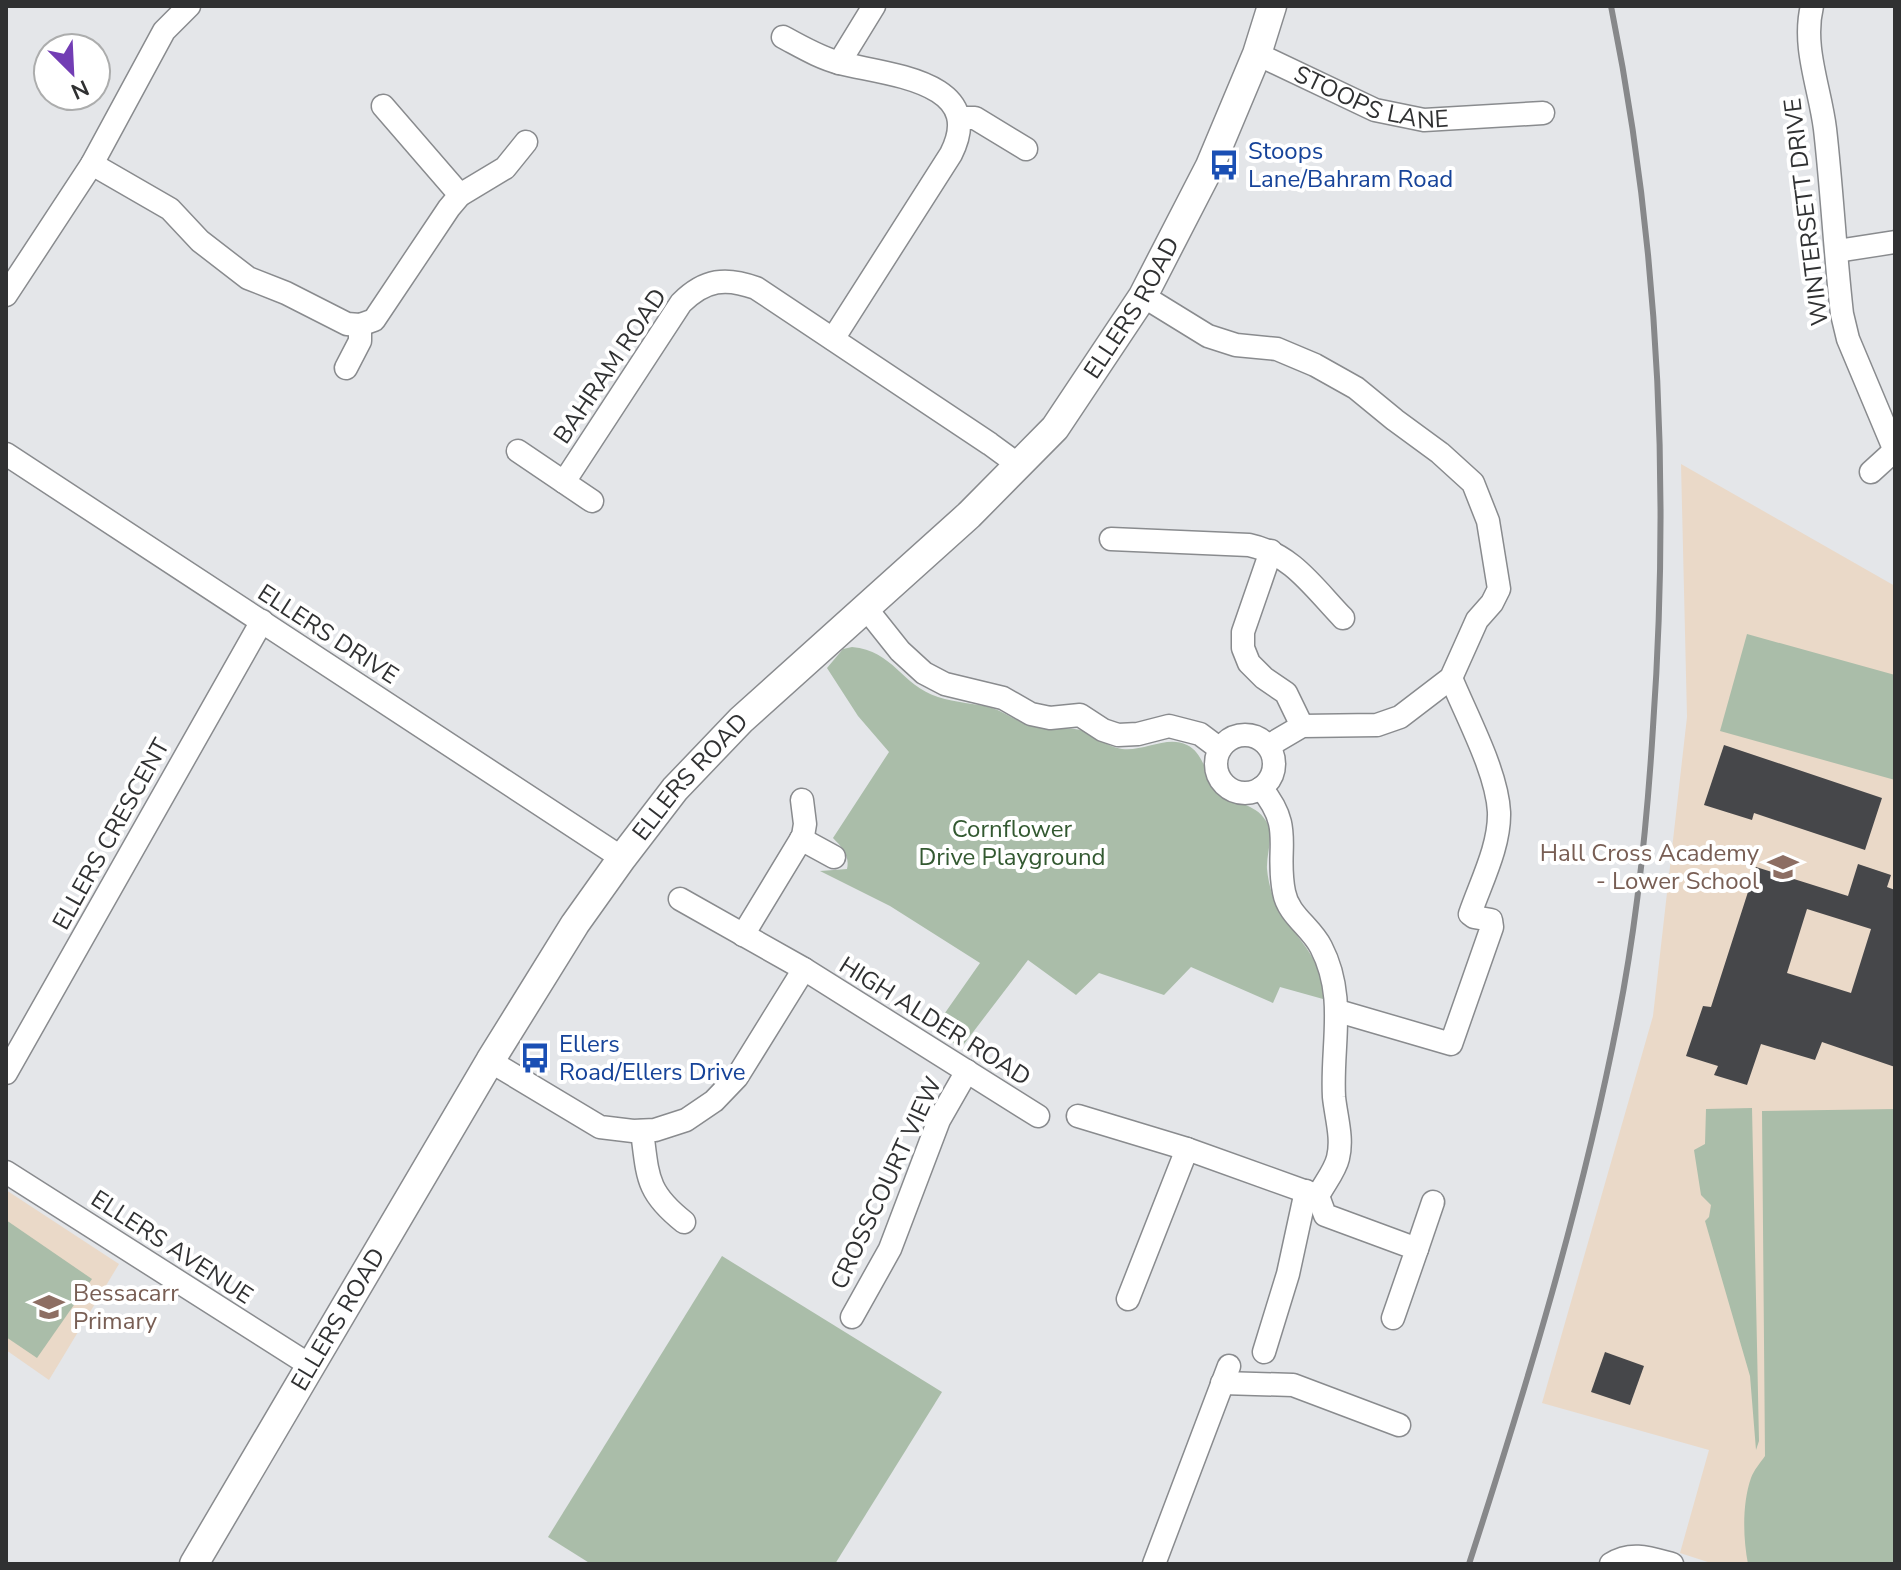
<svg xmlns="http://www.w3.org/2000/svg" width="1901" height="1570" font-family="'Nunito Sans',sans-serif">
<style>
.education{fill:#ead9c8}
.green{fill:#aabda9}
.building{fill:#46474a;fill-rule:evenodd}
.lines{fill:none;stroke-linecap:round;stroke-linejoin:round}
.minor-casing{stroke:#898b8e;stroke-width:25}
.tertiary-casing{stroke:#898b8e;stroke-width:31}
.minor{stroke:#fff;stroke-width:22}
.tertiary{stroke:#fff;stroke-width:28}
.rail{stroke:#87888a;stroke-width:6}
.labels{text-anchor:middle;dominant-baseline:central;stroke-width:8;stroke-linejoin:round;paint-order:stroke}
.street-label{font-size:24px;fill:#303132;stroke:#fff}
.transit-label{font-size:24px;fill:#164399;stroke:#fff;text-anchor:start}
.park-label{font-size:24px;fill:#335931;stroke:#fff}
.education-label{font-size:24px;fill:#785e54;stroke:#fff;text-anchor:end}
</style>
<rect width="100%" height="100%" fill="#e4e6e9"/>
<!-- education -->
<g class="education">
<path d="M1681,464L1895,586V1564H1714L1680,1553L1709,1450L1542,1403L1653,1016L1687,717Z"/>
<path d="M6,1190L119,1264L49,1380L6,1350Z"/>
</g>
<!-- green -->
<g class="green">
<path d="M1747,634L1895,675V780L1720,731Z"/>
<path d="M852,647C894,651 901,685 938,697C956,703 975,703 992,708C1007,713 1020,724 1036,727C1052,731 1069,726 1084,731C1098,736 1106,747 1122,749C1143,752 1167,735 1187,745C1204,753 1205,776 1218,789C1232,805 1255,802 1266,821C1275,836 1266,853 1267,869C1268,880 1271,893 1276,904C1293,938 1324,955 1323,999L1280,987L1273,1003L1191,967L1164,995L1099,973L1076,995L1028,960L961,1048L933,1030L980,963L890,906L820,871L847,869C850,856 842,847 833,838L889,752L858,716L827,668L843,649Z"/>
<path d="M1752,1108L1759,1441L1756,1450L1750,1376L1705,1221L1709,1217L1711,1205L1701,1195L1694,1150L1705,1144L1706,1109Z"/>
<path d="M1895,1109V1564H1748C1743,1538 1742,1504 1751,1478C1754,1470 1760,1463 1765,1456L1762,1111Z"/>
<path d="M6,1220L92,1279L37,1358L6,1337Z"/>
<path d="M722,1256L942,1392L835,1564H591L548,1537Z"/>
</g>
<!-- building -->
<g class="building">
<path d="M1724,745L1882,798L1865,850L1754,813L1752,820L1704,805Z"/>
<path d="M1858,864L1891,875L1887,887L1895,890V1067L1822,1042L1815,1060L1761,1044L1747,1085L1714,1075L1718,1066L1686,1056L1703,1006L1711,1007L1756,867L1848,896ZM1807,909L1871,929L1851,993L1787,973Z"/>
<path d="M1605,1352L1644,1366L1630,1405L1591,1392Z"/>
</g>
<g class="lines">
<!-- minor casing -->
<g class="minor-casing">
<g id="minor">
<path d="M1812,6C1802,47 1820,88 1825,129C1832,190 1835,253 1842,314L1848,339L1895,451"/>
<path d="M783,37C802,47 820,58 840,63C888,75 988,81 951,154L833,339"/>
<path id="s1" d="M1257,54L1375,110L1424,120L1543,113"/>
<path d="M839,63L874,6"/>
<path d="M383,106L460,195"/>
<path d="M960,118H975L1026,149"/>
<path d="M92,164L170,209L200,241L248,278L286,293L347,324L360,325L374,320L449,208L460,195L505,168L526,142"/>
<path d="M1837,251L1895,242"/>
<path d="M6,295L92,164L164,31L189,6"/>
<path d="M1143,296L1208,336L1236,345L1277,349L1315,365L1356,388L1395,420L1440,453L1473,483L1488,521L1499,589L1492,603L1477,620L1451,678L1400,717L1377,725L1302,726L1268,746"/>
<path d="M346,368L360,341V325"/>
<path d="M518,451L592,501"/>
<path d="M6,454L622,858"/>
<path d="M1871,472L1894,451"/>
<path d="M564,482L681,303C705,279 726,277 756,288L990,444L1020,466"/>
<path d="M1111,539L1249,545C1292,554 1313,587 1343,618"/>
<path d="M1271,551L1243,632V648L1249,663L1264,678L1286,693L1302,726"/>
<path d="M865,607L900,651L924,673L945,684L1003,698L1031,714L1050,718L1080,715L1103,730L1118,735L1138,734L1169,726L1200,734L1220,749"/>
<circle cx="1245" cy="764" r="29"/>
<path d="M1261,788C1295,829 1275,847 1284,892C1288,915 1311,927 1321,947C1347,997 1331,1045 1334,1097C1336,1117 1343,1138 1338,1158C1335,1171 1324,1184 1318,1196"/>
<path d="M801,839L834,857"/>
<path d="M680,899L804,969"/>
<path d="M743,935L803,836L805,824L802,800"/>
<path d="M1338,1011L1451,1044L1492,927L1491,920L1474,917L1470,914C1481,882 1500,846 1499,812C1497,772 1467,717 1451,678"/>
<path d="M490,1061L600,1127L633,1131L655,1130L686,1120L714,1101L737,1077L804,969L1038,1116"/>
<path d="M6,1073L262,621"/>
<path d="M1078,1116L1187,1149"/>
<path d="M642,1131C648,1177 646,1192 684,1222"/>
<path d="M6,1172L311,1366"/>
<path d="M1318,1196L1325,1215L1417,1249L1393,1318"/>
<path d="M1417,1249L1433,1202"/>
<path d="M1128,1299L1187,1149L1318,1196"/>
<path d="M852,1317L890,1249L939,1120L967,1071"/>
<path d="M1264,1352L1288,1274L1306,1191"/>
<path d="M1222,1383L1293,1385L1399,1425"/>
<path d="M1154,1564L1229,1366"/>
<path d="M1611,1564C1631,1551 1650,1558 1672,1564"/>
</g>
</g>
<!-- tertiary casing -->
<g class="tertiary-casing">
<g id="tertiary">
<path id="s2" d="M194,1564L490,1061L575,924L622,858L675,789L741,720L969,515L1055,428L1143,296L1210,166L1257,54L1272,6"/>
</g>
</g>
<!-- minor -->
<use href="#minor" class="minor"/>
<!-- tertiary -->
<use href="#tertiary" class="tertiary"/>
<!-- rail -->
<path class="rail" d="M1469,1564C1527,1385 1582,1204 1618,1019C1637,923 1647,825 1653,727C1670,486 1659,243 1611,6"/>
</g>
<!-- icons -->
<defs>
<g id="bus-bare" transform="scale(2.4)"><path d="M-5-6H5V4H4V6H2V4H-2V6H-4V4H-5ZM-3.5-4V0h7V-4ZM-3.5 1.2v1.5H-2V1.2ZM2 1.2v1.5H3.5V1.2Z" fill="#1a4fb4" stroke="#fff" stroke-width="2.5" paint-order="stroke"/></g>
<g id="school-bare" transform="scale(2.4)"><path d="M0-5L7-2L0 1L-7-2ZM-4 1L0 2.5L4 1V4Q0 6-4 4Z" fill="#8d6e63" stroke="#fff" stroke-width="2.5" paint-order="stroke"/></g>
</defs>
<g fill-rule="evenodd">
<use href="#bus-bare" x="1224" y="165"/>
<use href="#school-bare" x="1783" y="867"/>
<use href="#bus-bare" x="535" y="1058"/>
<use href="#school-bare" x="49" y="1307"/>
</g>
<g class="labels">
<!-- street labels -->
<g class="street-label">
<text stroke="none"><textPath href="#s1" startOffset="124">STOOPS LANE</textPath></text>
<text transform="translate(1806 212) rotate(-97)">WINTERSETT DRIVE</text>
<text stroke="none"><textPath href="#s2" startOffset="1580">ELLERS ROAD</textPath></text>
<text transform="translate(610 366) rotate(-56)">BAHRAM ROAD</text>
<text transform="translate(328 634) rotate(33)">ELLERS DRIVE</text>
<text stroke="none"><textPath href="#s2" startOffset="932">ELLERS ROAD</textPath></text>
<text transform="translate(111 834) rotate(-61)">ELLERS CRESCENT</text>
<text transform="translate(935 1021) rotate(32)">HIGH ALDER ROAD</text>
<text transform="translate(886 1183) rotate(-65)">CROSSCOURT VIEW</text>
<text transform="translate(172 1247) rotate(33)">ELLERS AVENUE</text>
<text stroke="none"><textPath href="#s2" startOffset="284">ELLERS ROAD</textPath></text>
</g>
<!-- transit labels -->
<g class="transit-label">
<text x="1248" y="151">Stoops<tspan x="1248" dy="28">Lane/Bahram Road</tspan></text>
<text x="559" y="1044">Ellers<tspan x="559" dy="28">Road/Ellers Drive</tspan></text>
</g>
<!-- park labels -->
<g class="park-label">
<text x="1012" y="829">Cornflower<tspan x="1012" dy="28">Drive Playground</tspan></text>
</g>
<!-- education labels -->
<g class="education-label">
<text x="1759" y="853">Hall Cross Academy<tspan x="1759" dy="28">- Lower School</tspan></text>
<text x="73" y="1293" text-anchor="start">Bessacarr<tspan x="73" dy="28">Primary</tspan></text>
</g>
</g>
<!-- border -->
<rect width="1901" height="1570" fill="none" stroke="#303132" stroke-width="16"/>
<!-- north arrow -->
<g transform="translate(72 72) rotate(156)"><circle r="38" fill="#ffffff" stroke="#acadad" stroke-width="2"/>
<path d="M0-6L14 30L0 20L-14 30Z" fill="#723db4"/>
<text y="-12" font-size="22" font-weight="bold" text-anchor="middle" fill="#303132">N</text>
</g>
</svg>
